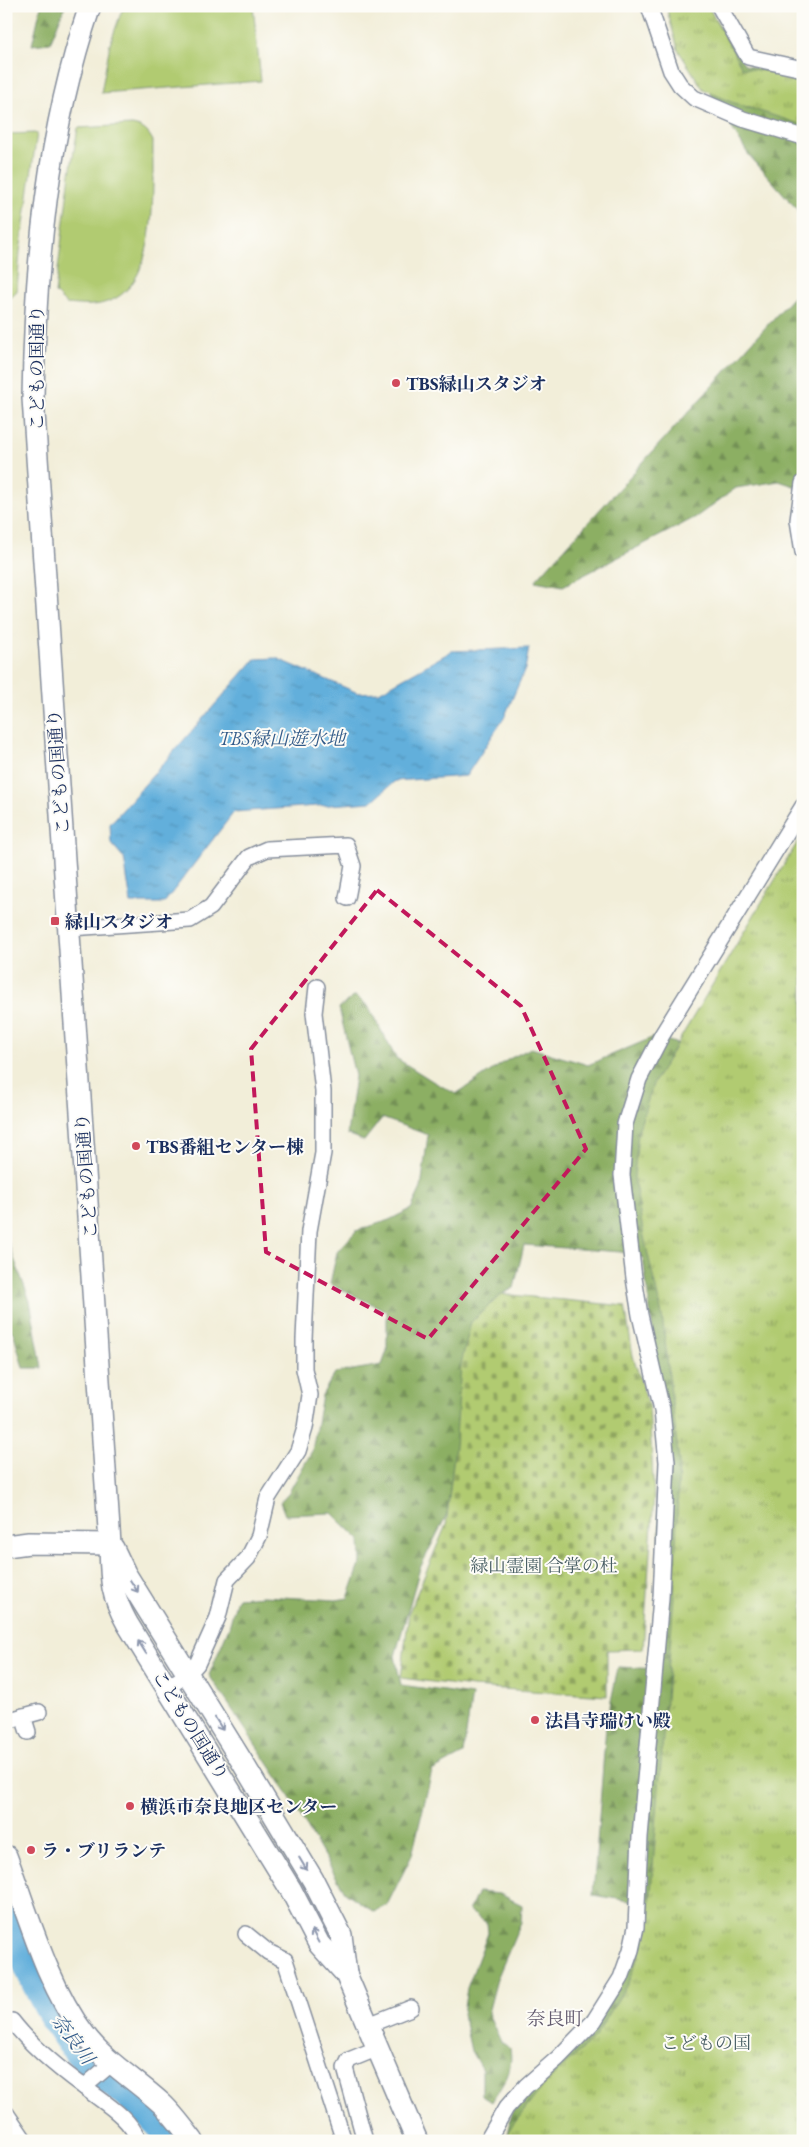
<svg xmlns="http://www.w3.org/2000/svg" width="809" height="2147" font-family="'EB Garamond','Noto Serif JP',serif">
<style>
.grass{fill:#b1cb71;stroke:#667d68}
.forest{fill:url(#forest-firs);stroke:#546f60}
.cemetery{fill:url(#cemetery-stones);stroke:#667d68}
.park{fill:url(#park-tufts);stroke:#667d68}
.water{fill:url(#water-ripples);stroke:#3e6f9c}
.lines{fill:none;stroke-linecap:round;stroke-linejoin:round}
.river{stroke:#62afdb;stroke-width:28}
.street-casing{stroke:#868e9c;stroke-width:18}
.secondary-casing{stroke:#868e9c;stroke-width:24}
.street{stroke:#fff;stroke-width:15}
.secondary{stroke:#fff;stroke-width:21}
.oneway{stroke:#8d97ae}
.marked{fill:none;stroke:#c2185b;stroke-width:4;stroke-dasharray:10 6;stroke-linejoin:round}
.poi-dot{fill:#d1495b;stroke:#fdfcf7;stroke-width:2}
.labels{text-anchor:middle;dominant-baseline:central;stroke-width:4;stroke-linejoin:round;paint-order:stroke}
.street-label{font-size:18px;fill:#1b2f5e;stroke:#fdfcf7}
.poi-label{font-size:18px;font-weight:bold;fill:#1b2f5e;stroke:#fdfcf7;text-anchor:start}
.park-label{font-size:18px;fill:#485e64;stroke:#fdfcf7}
.water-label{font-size:19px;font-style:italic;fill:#345c8a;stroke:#fdfcf7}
.neighbourhood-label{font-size:19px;fill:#61596d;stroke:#fdfcf7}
</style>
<defs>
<pattern id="forest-firs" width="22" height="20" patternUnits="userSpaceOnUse" patternTransform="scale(1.25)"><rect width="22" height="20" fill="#8caf63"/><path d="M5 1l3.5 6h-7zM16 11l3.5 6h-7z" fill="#728f55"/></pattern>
<pattern id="cemetery-stones" width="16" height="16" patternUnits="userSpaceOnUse" patternTransform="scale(1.25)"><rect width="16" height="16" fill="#b1cb71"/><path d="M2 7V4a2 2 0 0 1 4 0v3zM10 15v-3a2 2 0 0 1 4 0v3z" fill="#8fa560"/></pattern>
<pattern id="park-tufts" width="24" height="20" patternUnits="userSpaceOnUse" patternTransform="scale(1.25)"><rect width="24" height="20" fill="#b1cb71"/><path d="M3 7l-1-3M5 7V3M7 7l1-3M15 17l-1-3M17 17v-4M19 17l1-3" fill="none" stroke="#8fa560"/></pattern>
<pattern id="water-ripples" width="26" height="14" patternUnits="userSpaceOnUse" patternTransform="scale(1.25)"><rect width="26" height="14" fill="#62afdb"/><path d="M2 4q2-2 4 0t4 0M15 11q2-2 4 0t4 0" fill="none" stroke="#508fb5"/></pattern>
</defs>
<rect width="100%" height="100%" fill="#fdfcf7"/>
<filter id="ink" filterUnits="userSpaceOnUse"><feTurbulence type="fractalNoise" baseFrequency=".02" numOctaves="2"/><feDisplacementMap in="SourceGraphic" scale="10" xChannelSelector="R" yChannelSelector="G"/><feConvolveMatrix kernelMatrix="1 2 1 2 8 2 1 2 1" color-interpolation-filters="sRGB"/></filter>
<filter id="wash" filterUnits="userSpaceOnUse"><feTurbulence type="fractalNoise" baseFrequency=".0096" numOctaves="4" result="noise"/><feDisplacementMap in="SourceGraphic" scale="20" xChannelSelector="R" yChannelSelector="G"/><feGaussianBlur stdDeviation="1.12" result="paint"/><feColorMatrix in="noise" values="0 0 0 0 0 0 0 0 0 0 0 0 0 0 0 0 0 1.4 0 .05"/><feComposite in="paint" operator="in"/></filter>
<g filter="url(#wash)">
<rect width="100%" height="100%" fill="#f2eed9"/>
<!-- grass -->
<g class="grass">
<path d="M169,6H253L261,81L101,93L110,44L122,10Z"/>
<path d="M132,125C143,127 148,131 153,141C152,185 161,285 107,302C93,307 80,305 66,304L55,293L70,173L78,128Z"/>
<path d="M37,133L20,252L17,291L6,301V134Z"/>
</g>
<!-- forest -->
<g class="forest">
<path d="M41,6H65L50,43L32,45Z"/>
<path d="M707,6L745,65L803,80V230L797,209L748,154L688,57Z"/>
<path d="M803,286V489L779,481L736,488L696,517L563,586L535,581Z"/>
<path d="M355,996L368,1006L396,1058L434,1082L456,1094L509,1059L531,1048L588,1065L654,1037L683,1045L803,2096L785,2141H505L513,2109L624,1978L642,1903L593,1895L606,1726L618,1667L659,1669L660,1385L643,1258L621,1252L524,1245L514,1288L502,1294L471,1322L447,1514L420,1568L395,1656L401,1685L472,1695L463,1754L432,1771L412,1855L387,1905L374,1912L345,1892L282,1784L209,1675L229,1627L237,1598L263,1596L336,1600L348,1598L361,1562L360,1540L332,1513L285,1515L280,1502L289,1492L312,1451L322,1395L335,1373L382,1365L387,1351V1311L330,1284L337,1252L356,1231L389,1220L411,1209L421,1188L428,1135L382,1118L364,1141L347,1134L355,1076L339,1008Z"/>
<path d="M6,1237L30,1301L42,1368H23L14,1334L6,1324Z"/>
<path d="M478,1892L500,1894L522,1905L521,1922L497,1979L488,2013L501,2042L510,2048C514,2072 503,2082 492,2102L482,2095V2070L471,2051L463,2014L467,1988L488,1933L487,1923L469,1911Z"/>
</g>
<!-- cemetery -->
<path class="cemetery" d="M502,1294L625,1306L633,1356L649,1407L654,1496L643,1649L607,1650V1696L472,1687L401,1678L409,1612L446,1525L456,1437L461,1364L471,1322Z"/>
<!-- park -->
<g class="park">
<path d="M666,6H708L742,68L803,76V125L731,102L703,89L678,50Z"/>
<path d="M803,833V2141H512L506,2134L544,2085L595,2037L628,1983L648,1931L674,1596L679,1462L662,1315L644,1237L634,1178L638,1132L653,1084Z"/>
</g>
<!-- water -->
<g class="water">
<path d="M529,648L525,669L504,718L466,776L395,781L371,802L234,812L164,903H131L124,858L111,843L110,824L255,659L276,658L358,693L379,692L452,651Z"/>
<path d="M144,2103L159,2117L179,2141H168L151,2121L136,2108Z"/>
</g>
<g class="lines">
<!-- river -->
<path class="river" d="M6,1913C25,1963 50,2025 88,2064C98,2074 109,2082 121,2090C140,2106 158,2122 173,2141"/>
</g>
</g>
<g filter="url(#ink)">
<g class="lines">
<!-- street casing -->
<g class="street-casing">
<g id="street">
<path d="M649,6L671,71L680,85L694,98L743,119L803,137"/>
<path d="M719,6L748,57L803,69"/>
<path d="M803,483L798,520L803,552"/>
<path d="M70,928L190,920L211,907L249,857L267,849L346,845L353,866L347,898"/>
<path d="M168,1687L188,1674L197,1664L218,1617L227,1580L248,1558L259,1536L268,1498L298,1451L305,1428L310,1395L304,1369V1339L309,1231L323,1153V1091L314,1013L317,987"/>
<path d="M23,1716L28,1732"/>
<path d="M6,1721L39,1712"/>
<path d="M246,1934L268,1952L285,1960L344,2141"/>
<path d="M6,2021H12C32,2047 58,2068 84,2087C104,2103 129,2116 139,2141"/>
<path d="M366,2026L411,2008"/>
<path d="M84,2087L105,2069"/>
<path d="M6,2113L25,2141"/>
<path d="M365,2141L345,2068L349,2060L376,2049"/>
<path d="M487,2141L506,2108L526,2086L558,2058L594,2021L621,1978L631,1950L636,1927L640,1837L661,1598L667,1462L662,1410L640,1315L634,1278L622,1175L625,1124L639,1079L662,1035L803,806"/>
</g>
</g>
<!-- secondary casing -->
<g class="secondary-casing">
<g id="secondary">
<path d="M90,6C47,133 35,265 33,398L110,1544C111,1579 110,1592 127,1623L291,1890L319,1944L346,1974"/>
<path d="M6,1546L29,1543L110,1544"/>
<path d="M113,1548L125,1573L241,1760L313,1880L341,1935L346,1974L417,2141"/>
<path d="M6,1856C28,1914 47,1985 84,2034C105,2062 136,2080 161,2103C173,2114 183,2128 193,2141"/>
</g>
</g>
<!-- street -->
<use href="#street" class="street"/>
<!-- secondary -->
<use href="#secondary" class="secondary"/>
</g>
<!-- one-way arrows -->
<defs><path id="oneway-shaft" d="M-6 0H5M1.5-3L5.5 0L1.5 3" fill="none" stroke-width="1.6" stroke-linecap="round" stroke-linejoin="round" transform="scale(1.25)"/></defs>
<g class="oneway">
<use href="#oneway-shaft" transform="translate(134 1586) rotate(57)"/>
<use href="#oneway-shaft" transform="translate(142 1647) rotate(-122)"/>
<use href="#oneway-shaft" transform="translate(219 1724) rotate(58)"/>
<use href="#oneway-shaft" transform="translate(303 1864) rotate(59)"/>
<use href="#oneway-shaft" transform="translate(315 1936) rotate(-118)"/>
</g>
</g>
<!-- marked area -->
<path class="marked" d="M377,890L521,1006L586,1149L428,1339L266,1252L251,1049Z"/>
<!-- markers -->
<g class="poi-dot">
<circle cx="396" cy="383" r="5"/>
<rect x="50" y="916" width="10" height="10" rx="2.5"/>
<circle cx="136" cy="1146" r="5"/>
<circle cx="535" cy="1720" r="5"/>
<circle cx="130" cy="1806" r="5"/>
<circle cx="31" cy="1850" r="5"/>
</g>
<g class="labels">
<!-- street labels -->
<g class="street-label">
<text transform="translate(36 368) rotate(-90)">こどもの国通り</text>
<text transform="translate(58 772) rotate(-94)">こどもの国通り</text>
<text transform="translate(86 1176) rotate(-94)">こどもの国通り</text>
<text transform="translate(191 1725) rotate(58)">こどもの国通り</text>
</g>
<!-- poi labels -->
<g class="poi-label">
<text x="406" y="383">TBS緑山スタジオ</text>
<text x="65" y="921">緑山スタジオ</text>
<text x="146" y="1146">TBS番組センター棟</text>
<text x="545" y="1720">法昌寺瑞けい殿</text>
<text x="140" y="1806">横浜市奈良地区センター</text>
<text x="41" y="1850">ラ・ブリランテ</text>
</g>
<!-- park labels -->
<g class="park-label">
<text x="544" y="1565">緑山霊園 合掌の杜</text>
<text x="706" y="2042">こどもの国</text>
</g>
<!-- water labels -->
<g class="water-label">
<text x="282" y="738">TBS緑山遊水地</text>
<text transform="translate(73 2039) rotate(53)">奈良川</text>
</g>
<!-- neighbourhood labels -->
<g class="neighbourhood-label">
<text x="555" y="2018">奈良町</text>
</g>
</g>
<!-- margin -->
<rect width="809" height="2147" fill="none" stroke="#fdfcf7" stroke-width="25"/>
</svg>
